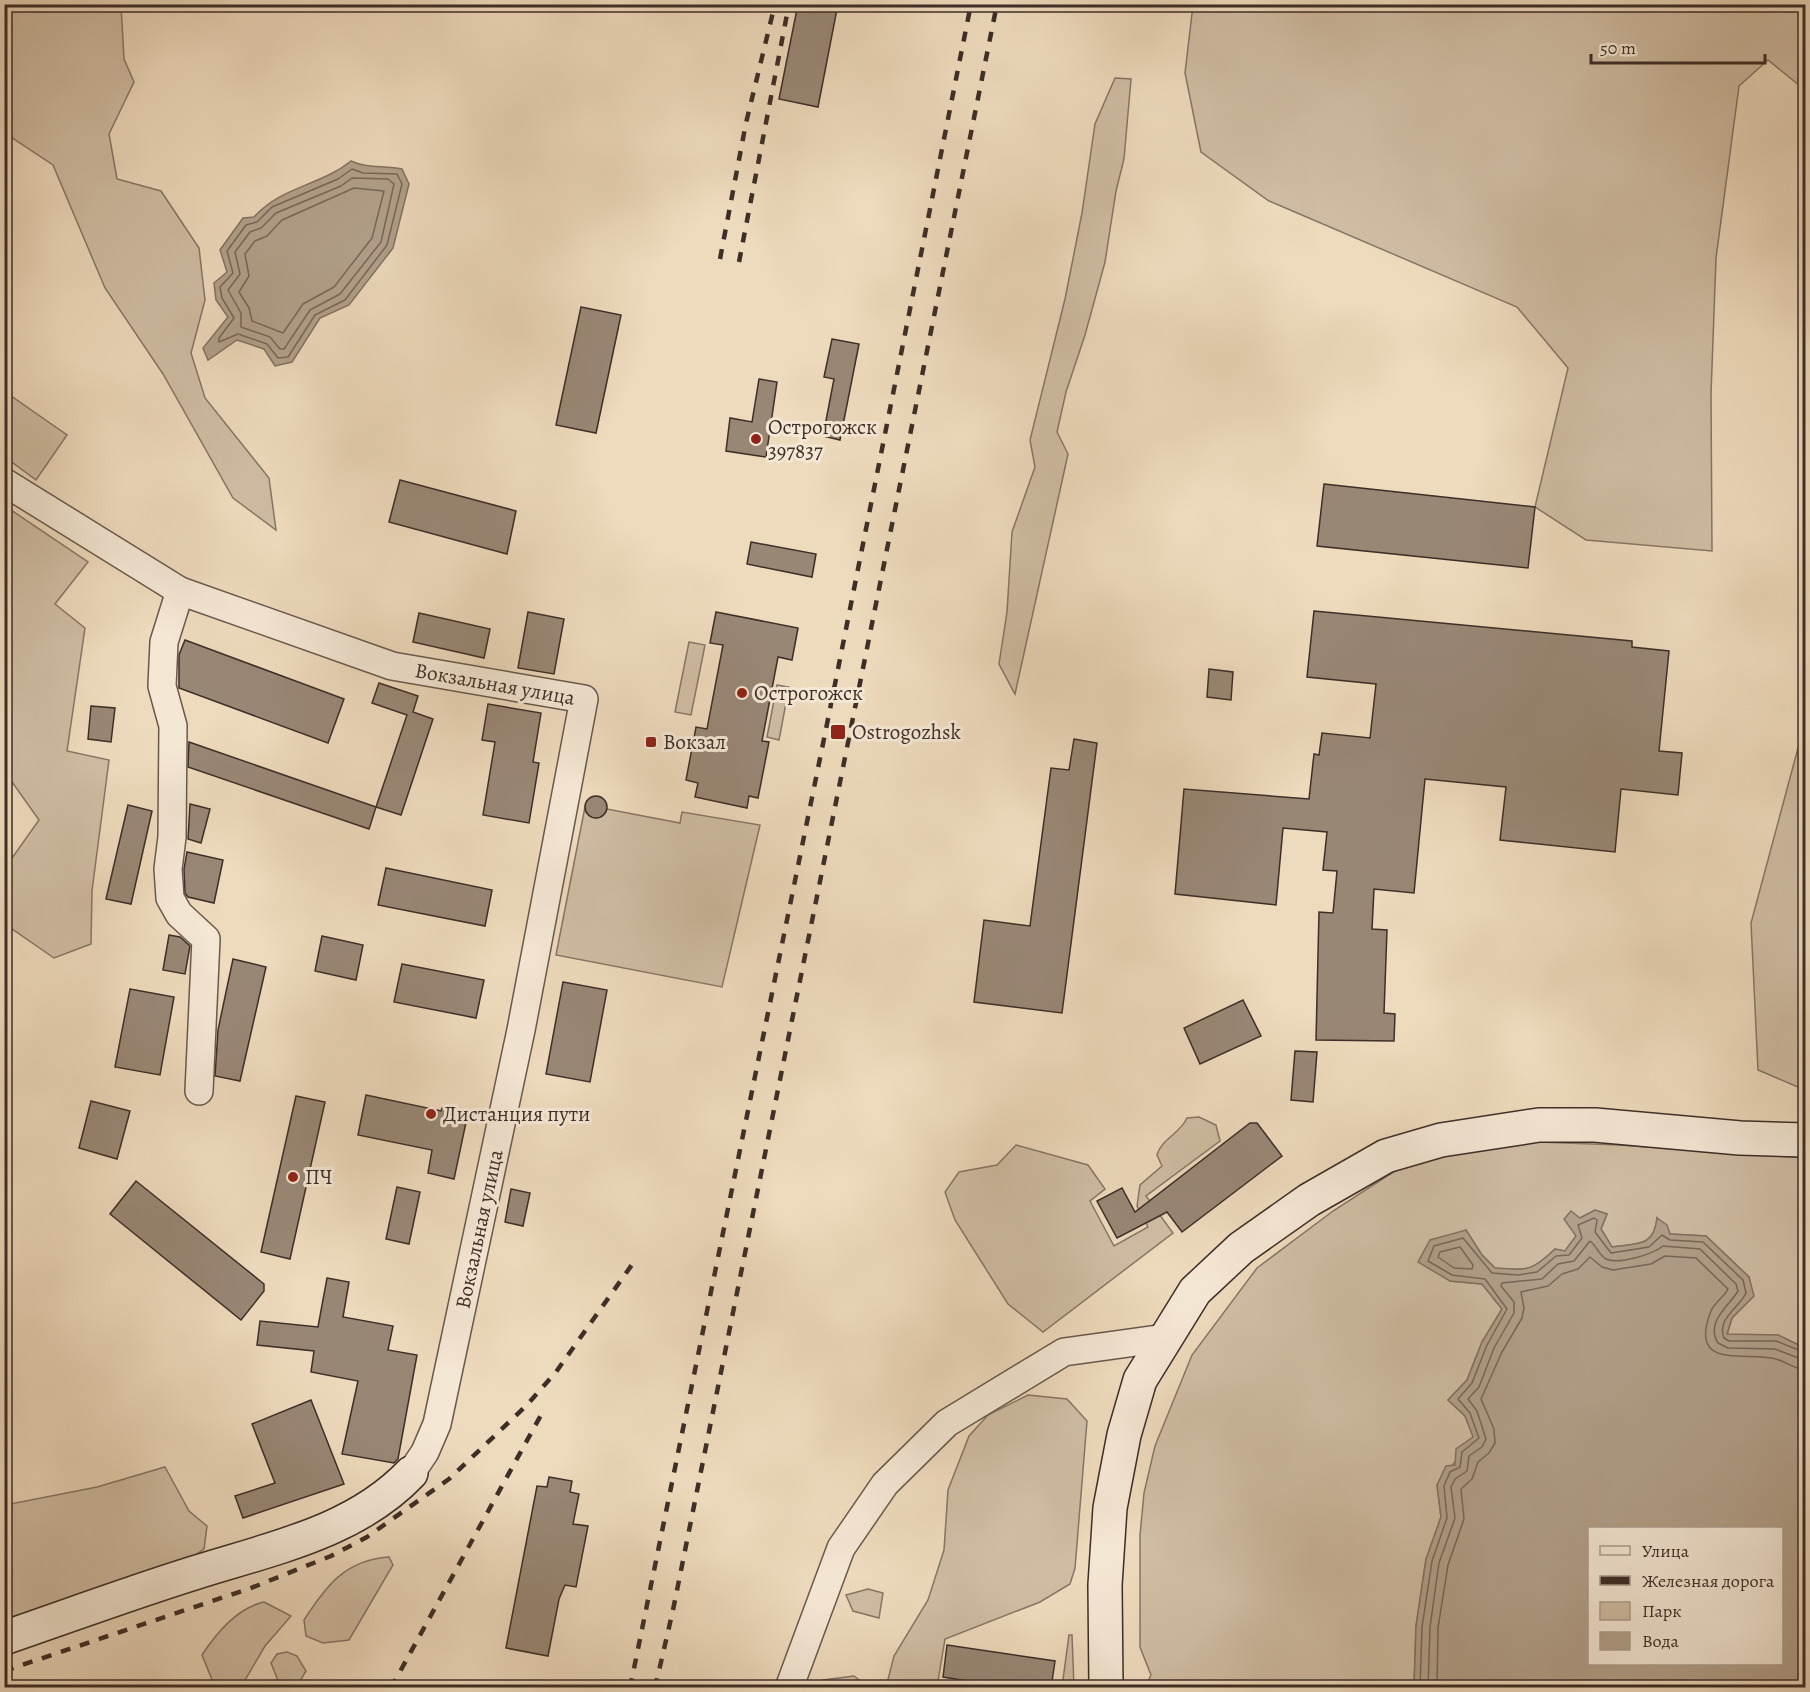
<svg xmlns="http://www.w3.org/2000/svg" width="1810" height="1692" font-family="Alegreya,serif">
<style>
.green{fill:#d0bda4;stroke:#867666;stroke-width:1.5}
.water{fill:#b2a08a;stroke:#837262;stroke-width:1.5;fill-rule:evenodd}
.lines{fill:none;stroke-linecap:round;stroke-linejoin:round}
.shore{stroke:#786758;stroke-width:1.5}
.building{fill:#998775;stroke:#3d2e27;stroke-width:1.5}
.street-casing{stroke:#69594c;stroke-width:30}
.secondary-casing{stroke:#3d2e27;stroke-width:36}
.street{stroke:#f4e7d4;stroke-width:27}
.secondary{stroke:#f4e7d4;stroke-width:33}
.rail{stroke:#3d2e27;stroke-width:4.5;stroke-dasharray:10 10;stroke-linecap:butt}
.poi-dot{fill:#8f2418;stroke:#f4e7d4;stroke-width:2}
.labels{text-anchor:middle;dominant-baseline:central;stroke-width:6;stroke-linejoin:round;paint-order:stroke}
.poi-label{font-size:21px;fill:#3d2e27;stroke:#f4e7d4;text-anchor:start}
.street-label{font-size:21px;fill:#3d2e27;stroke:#f4e7d4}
</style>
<rect width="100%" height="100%" fill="#eedabd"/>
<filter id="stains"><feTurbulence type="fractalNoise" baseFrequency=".00333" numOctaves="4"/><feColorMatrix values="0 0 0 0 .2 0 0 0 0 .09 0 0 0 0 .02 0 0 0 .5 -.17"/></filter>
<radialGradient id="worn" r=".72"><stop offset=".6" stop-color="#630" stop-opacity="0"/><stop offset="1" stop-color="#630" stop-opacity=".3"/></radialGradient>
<!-- green -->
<g class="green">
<path d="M4,5H121L124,59L134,82L109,134L117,179L161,191L199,248L205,300L191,353L205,398L269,478L276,530L233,498L163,374L105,288L53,165L5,133Z"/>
<path d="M1193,5H1805V90L1768,60L1739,86L1716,258L1711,394L1712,551L1586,540L1535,507L1568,368L1517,307L1269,201L1201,152L1185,73Z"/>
<path d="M1115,78L1131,79L1124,159L1116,191L1105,262L1085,335L1066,392L1057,432L1068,454L1015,694L999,664L1007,612L1012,532L1035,467L1030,440L1065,299L1082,213L1095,124Z"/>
<path d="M4,391L67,435L36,480L5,457Z"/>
<path d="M5,506L88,562L55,604L85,628L67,751L109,760L92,891L91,944L54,958L5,924V868L39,820L5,772Z"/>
<path d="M689,642L705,645L691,715L675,712Z"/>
<path d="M777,685L789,687L779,740L767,737Z"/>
<path d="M1805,722V1090L1758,1070L1751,923Z"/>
<path d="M585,807C586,816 592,819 601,817L607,809L680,823L682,812L760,825L722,987L556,955Z"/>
<path d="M1199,1117L1216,1125L1220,1141L1146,1196L1173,1233L1043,1332L1008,1304L955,1220L945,1192L959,1172L997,1165L1016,1145L1088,1165L1105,1189L1090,1201L1114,1246L1148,1227L1137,1206L1140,1185L1162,1166L1157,1155C1162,1138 1180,1134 1187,1118Z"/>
<path d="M1509,1141L1619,1145L1805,1158V1348L1778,1335H1727L1732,1318L1753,1296L1749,1277L1706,1236L1670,1234L1657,1218C1654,1248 1636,1243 1612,1247L1601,1229L1607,1214L1595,1210L1580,1218L1576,1236L1565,1251L1555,1249C1531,1272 1528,1270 1495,1268L1482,1255L1466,1230L1450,1281L1482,1284L1502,1309L1482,1342L1467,1380L1448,1400L1465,1416L1474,1437L1437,1485L1441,1517L1426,1560L1416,1626L1414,1687H1145L1151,1675L1140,1647V1535L1144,1493L1155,1446L1192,1355L1257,1268L1333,1211L1401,1167Z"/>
<path d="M1028,1395L1067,1399L1087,1421L1075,1568L1070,1584L1040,1602L945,1639L937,1687H886L894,1656L928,1600L944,1550L948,1490L969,1436L988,1415Z"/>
<path d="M165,1467L189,1511L207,1526L204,1549L182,1564L5,1624V1505L97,1487Z"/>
<path d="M389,1557L393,1565L349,1640L323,1643L306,1636L304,1620C326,1586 345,1560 389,1557Z"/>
<path d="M868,1589L883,1593L879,1618L853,1611L846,1595Z"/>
<path d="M264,1602L291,1616L265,1646L241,1687H211L213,1682L202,1655C217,1632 237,1608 264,1602Z"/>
<path d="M1069,1635H1072L1074,1687H1062Z"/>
<path d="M287,1652L297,1656L306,1671L297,1686L279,1683L271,1663L277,1654Z"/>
<path d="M854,1676L869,1687H820L823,1680Z"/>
</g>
<!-- water -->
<g class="water">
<path d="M351,161C368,169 384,165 402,169L409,184L393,248L349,305L320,318L292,362L275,366L264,349L237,340L208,360L203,348L228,317L216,300L214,283L227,272L220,250L243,218L254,217C282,186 320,186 351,161Z"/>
<path d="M1595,1210L1607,1214L1601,1229L1612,1247C1637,1243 1654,1248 1657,1218L1667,1225L1670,1234L1706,1236L1749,1277L1754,1296L1732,1318L1727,1334L1778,1335L1805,1348V1687H1414L1416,1626L1426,1559L1441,1517L1437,1485L1446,1466L1455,1465L1456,1449L1473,1437L1465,1416L1448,1400L1467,1380L1482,1342L1502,1309L1482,1284L1450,1281L1418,1262L1430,1240L1466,1230L1482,1255L1495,1268C1528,1270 1531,1272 1555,1249L1565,1251L1576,1236L1564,1219L1571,1211L1580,1218ZM1590,1528H1782V1664H1590Z"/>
</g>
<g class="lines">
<!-- shore -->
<g class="shore">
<path d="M352,169L363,173L397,174L402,184L387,245L345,300L315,315L288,357L278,358L267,344L238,334L219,342V338L234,318L222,298L220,287L233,273L227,251L246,225L257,222L272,207L338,179Z"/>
<path d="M352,178L388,179L394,184L381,242L340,294L310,310L284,349H280L270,337L241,327V313L228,290L240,274L235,252L250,232L261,228L276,213L341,186Z"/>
<path d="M354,188L384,191L372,238L334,287L303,304L283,333L252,321L249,308L239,292L249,276L245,254L255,241L267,236L282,220Z"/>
<path d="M1460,1247L1473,1265L1472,1269L1454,1268L1438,1257L1440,1252Z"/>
<path d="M1420,1688L1422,1627L1432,1561L1447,1518L1444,1486L1450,1472L1460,1467L1462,1452L1479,1438L1470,1413L1458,1399L1472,1383L1487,1345L1507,1309L1485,1279L1452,1275L1428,1261L1434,1246L1463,1238L1492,1273L1518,1275L1537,1272L1556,1256L1569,1255L1582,1238L1578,1225L1594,1218L1597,1220L1595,1232L1611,1253L1649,1247L1662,1235L1670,1240L1703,1242L1743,1280L1746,1293C1740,1307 1716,1319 1724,1338L1729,1341H1776L1806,1353"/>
<path d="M1428,1688L1430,1627L1439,1563L1455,1518L1451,1487L1455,1479L1467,1471L1469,1456L1482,1447L1486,1439L1477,1411L1468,1399L1479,1387L1494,1348L1514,1313V1302L1501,1286L1502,1283L1542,1279L1558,1264L1574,1261L1590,1241C1596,1245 1599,1255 1606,1259C1619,1265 1653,1254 1663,1246L1700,1249L1736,1284L1738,1291C1729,1306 1705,1322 1718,1343L1728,1348L1775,1349L1806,1361"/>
<path d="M1437,1688L1438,1628L1448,1565L1464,1519L1461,1489L1472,1479L1478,1462L1489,1453L1495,1443L1494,1429L1481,1399L1502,1352L1522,1318L1524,1308L1521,1292L1548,1286L1562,1274L1578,1269L1590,1257L1602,1267L1613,1270L1651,1264L1665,1256L1696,1258L1728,1289C1724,1297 1715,1302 1711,1311C1689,1367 1737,1353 1771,1358C1783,1359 1793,1369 1806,1370"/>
</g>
</g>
<!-- building -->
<g class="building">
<path d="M798,4H838L818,107L779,99Z"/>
<path d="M581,307L621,315L596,433L556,425Z"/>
<path d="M832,339L859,344L840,440L823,436L834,379L824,377Z"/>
<path d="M759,379L777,382L766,457L726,451L730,418L752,422Z"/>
<path d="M400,480L516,511L507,554L389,522Z"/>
<path d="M1324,484L1535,507L1528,568L1317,546Z"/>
<path d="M751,542L816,554L812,577L747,564Z"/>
<path d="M1314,611L1632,641V647L1669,651L1659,751L1682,753L1678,795L1621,789L1615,852L1500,840L1506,787L1425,779L1414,893L1374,889L1372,929L1387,930L1384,1013L1395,1014L1394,1041L1316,1040L1319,912L1333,913L1337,871L1323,870L1327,832L1283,828L1276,905L1175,894L1184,789L1309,799L1314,754L1319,755L1322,733L1370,738L1376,684L1307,677Z"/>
<path d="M528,612L564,619L554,674L518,668Z"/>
<path d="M716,612L798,628L792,660L778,657L762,741L769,742L758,798L749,796L747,808L695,797L698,783L686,780L696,727L707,729L723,645L710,643Z"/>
<path d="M419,613L490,629L484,658L413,642Z"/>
<path d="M185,640L344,699L328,743L179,688V655Z"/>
<path d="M1209,669L1233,672L1231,700L1207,697Z"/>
<path d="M379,683L418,696L413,712L433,719L401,815L376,807L407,715L372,703Z"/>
<path d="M488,704L541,713L533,762L539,763L529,823L483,815L495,742L482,740Z"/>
<path d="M91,706L115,708L111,742L88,739Z"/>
<path d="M1074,739L1097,743L1062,1013L974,1002L984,920L1030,926L1051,768L1069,770Z"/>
<path d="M189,742L376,807L369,829L188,767Z"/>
<circle cx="596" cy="807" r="11"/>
<path d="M190,804L210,809L201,843L188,839Z"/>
<path d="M128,805L152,811L131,904L106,899Z"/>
<path d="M187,852L223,860L214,903L188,897L185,893L184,869Z"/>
<path d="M386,868L492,890L485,926L378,905Z"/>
<path d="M169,935L180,937L190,946L185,974L163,970Z"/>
<path d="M322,936L363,945L356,980L315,971Z"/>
<path d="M233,959L266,967L240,1081L215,1076L218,1030Z"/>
<path d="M402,964L484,980L476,1018L394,1002Z"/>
<path d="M563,982L607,990L590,1082L546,1074Z"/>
<path d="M130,989L174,997L160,1075L115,1067Z"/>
<path d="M1243,1000L1261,1036L1200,1064L1184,1028Z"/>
<path d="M1295,1051L1317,1052L1313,1102L1291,1100Z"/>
<path d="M366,1095L441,1111L442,1108L468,1113L454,1179L428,1173L432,1150L358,1135Z"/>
<path d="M296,1096L325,1102L290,1259L261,1252Z"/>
<path d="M91,1101L130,1111L117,1159L79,1148Z"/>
<path d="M1250,1123H1257L1282,1156L1182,1232L1167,1212L1117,1238L1097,1201L1122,1188L1135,1212Z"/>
<path d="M136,1181L264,1284V1291L241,1320L110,1214Z"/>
<path d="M397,1187L420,1192L409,1244L386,1239Z"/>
<path d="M511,1189L530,1193L523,1226L505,1222Z"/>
<path d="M327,1278L349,1282L343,1317L393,1326L388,1350L417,1355L398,1459L394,1463L342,1454L358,1381L311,1372L314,1351L257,1345L260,1321L318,1327Z"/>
<path d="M311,1400L344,1484L243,1518L235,1496L275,1483L252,1424Z"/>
<path d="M549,1477L572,1481L570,1492L579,1494L573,1524L588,1526L576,1587L565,1585L559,1599L548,1656L506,1648L537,1486L547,1487Z"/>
<path d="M947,1645L1055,1661L1051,1688H1013L943,1677Z"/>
</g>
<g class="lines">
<!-- street casing -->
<g class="street-casing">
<g id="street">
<path d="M4,482L180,591"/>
<path d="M199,1091L206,939L179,914L170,898L168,869L172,837L173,726L162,686L164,642L180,591L392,666L584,699L521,1030L437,1424L425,1452L411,1473"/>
<path d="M789,1688L841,1548L885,1484L947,1423L1064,1352L1165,1338"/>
</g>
</g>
<!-- secondary casing -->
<g class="secondary-casing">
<g id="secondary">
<path d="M4,1638C68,1616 130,1593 194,1573C269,1549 354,1533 411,1473"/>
<path d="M1106,1688L1105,1585L1110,1508L1124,1435L1140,1380L1195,1291L1241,1248L1309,1200L1386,1156L1441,1140L1539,1125H1595L1740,1138L1806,1140"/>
</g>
</g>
<!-- street -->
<use href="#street" class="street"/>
<!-- secondary -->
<use href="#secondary" class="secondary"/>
<!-- rail -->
<g class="rail">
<path d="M720,259L746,123L775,4"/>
<path d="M739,262L789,4"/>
<path d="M4,1671L251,1588L331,1556L367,1537L449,1479L526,1406L556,1372L636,1259"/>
<path d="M391,1688L541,1415"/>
<path d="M630,1688L826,729L971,4"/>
<path d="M655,1688L673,1610L997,4"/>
</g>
</g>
<!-- markers -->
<g class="poi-dot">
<circle cx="756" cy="439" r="6"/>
<circle cx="742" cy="693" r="6"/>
<rect x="830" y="724" width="16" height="16" rx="3"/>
<rect x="645" y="736" width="12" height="12" rx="3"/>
<circle cx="431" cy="1114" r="6"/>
<circle cx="293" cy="1177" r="6"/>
</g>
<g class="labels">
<!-- poi labels -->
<g class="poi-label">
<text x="768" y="427">Острогожск<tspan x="768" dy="24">397837</tspan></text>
<text x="754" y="693">Острогожск</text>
<text x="852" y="732">Ostrogozhsk</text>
<text x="663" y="742">Вокзал</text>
<text x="443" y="1114">Дистанция пути</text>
<text x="305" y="1177">ПЧ</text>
</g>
<!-- street labels -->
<g class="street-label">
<text transform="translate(495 684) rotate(10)">Вокзальная улица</text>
<text transform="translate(479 1229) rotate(-78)">Вокзальная улица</text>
</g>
</g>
<!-- margin -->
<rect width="1810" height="1692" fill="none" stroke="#eedabd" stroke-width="24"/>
<rect x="6" y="6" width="1798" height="1680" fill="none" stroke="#3d2e27" stroke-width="3"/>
<rect x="12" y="12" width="1786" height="1668" fill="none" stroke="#3d2e27" stroke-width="1.5"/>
<!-- legend -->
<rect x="1588" y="1527" width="195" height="138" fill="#f4e7d4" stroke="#ab9d8f" stroke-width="1.5"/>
<rect x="1600" y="1546" width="30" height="9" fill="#f4e7d4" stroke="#ab9d8f" stroke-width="1.5"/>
<text x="1642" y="1557" font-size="18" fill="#3d2e27">Улица</text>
<rect x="1600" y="1576" width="30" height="9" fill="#3d2e27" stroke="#ab9d8f" stroke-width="1.5"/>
<text x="1642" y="1587" font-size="18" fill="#3d2e27">Железная дорога</text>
<rect x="1600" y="1602" width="30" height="18" fill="#d0bda4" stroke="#ab9d8f" stroke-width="1.5"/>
<text x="1642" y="1617" font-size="18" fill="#3d2e27">Парк</text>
<rect x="1600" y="1632" width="30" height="18" fill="#b2a08a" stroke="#ab9d8f" stroke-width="1.5"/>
<text x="1642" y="1647" font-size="18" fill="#3d2e27">Вода</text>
<!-- scale -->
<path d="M1591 54v9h174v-9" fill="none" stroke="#3d2e27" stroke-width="3"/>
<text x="1600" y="54" font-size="18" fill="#3d2e27" stroke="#f4e7d4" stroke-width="4.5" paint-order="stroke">50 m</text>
<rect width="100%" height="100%" filter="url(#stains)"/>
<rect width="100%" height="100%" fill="url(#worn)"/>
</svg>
